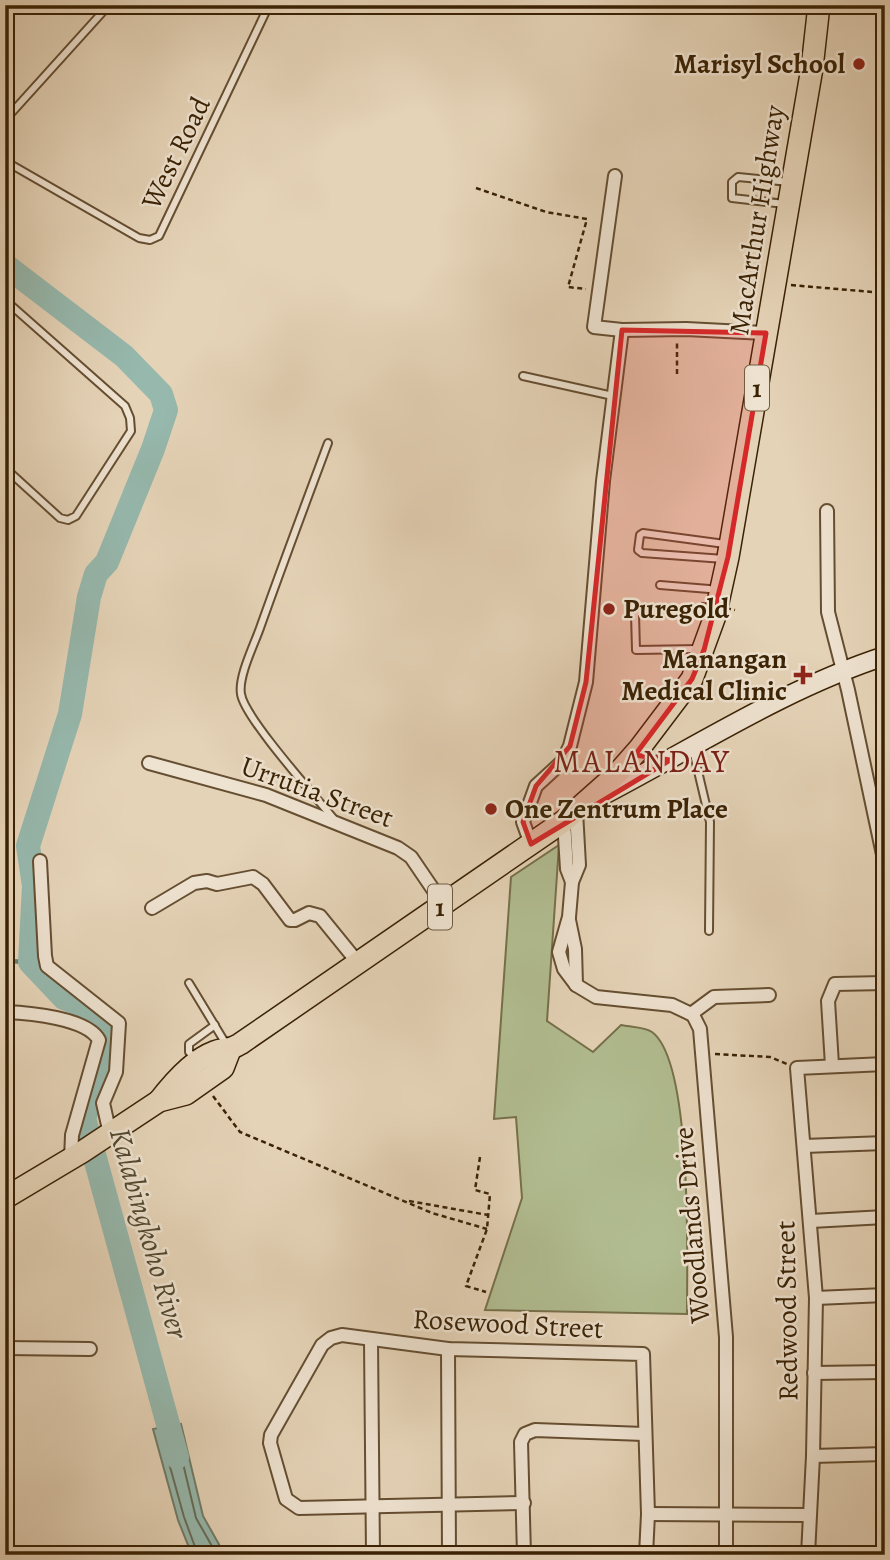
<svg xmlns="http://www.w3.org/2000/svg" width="890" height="1560" font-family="Alegreya,serif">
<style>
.green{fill:#b1bd91;stroke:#76704a;stroke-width:2}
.water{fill:#96b8ad;stroke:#717c69;stroke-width:2}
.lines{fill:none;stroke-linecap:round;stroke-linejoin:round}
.shore{stroke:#686d58;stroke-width:2}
.stream{stroke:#717c69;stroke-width:4.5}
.river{stroke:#96b8ad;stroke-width:24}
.service-casing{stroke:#654e31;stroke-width:10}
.minor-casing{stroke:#654e31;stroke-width:16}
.secondary-casing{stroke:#3a2204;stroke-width:21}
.trunk-casing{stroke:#3a2204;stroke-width:24}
.path{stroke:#3a2204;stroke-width:2.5;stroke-dasharray:5 3.5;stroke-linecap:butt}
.service{stroke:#eee2d0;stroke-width:6}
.minor{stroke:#eee2d0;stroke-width:12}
.secondary{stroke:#eee2d0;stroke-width:18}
.trunk{stroke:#e5d3b7;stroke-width:21}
.path-bridge{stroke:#3a2204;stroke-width:2.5;stroke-dasharray:5 3.5;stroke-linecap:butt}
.marked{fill:#d62828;fill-opacity:0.2;stroke:#d62828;stroke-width:5;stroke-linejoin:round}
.poi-dot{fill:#8f2418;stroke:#eee2d0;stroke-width:2.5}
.labels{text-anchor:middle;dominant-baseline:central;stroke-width:5;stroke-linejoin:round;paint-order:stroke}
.shield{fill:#eee2d0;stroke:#705c41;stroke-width:2}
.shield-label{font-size:26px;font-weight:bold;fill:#3a2204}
.poi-label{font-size:28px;font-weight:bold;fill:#3a2204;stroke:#eee2d0;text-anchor:end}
.street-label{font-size:28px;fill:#3a2204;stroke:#eee2d0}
.water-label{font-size:30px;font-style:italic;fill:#51482e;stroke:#eee2d0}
.quarter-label{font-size:32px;letter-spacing:2px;fill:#7a1f14;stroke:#eee2d0}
</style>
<rect width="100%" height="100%" fill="#e5d3b7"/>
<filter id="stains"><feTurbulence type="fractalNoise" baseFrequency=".00286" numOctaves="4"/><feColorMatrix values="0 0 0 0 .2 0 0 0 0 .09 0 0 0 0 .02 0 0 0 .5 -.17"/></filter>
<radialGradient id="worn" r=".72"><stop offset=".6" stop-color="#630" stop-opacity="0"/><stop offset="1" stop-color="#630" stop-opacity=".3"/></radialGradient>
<!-- green -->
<path class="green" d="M559,845L547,1021L593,1052L621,1025C630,1027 645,1027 652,1032C693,1062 687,1261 687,1314L485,1310L522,1198L516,1117L494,1119L511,877Z"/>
<!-- water -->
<path class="water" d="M181,1424L203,1516L225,1555H192L178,1520L153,1429Z"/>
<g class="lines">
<!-- shore -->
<path class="shore" d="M198,1555L184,1517L162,1438L165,1434L173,1432L176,1434L196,1518L217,1555"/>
<!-- stream -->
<path class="stream" d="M5,961L30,962"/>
<!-- river -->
<path class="river" d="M5,265L124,356L161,394L166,410L153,449L107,562L96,574L89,597L70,714L28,846L34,886L30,962L64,998L95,1011L107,1022C110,1055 95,1087 84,1118L177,1457"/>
<!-- service casing -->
<g class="service-casing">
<g id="service">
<path d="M5,120L109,5"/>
<path d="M5,161L139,238L150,240L159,236L269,5"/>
<path d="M785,204L732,198V182L738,177L789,182"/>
<path d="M5,300L125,406L130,418L131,431L76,516L68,520L60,518L5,468"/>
<path d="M523,376L613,396"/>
<path d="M328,443C305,505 282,566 260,628C254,645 238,677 241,694C244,717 315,796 333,818"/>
<path d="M724,559L642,553L638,550L640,535L643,533L725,544"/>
<path d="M660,585L709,589"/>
<path d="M699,649L636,650L635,614L640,611L689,612L713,616"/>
<path d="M693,750L710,822L709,931"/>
<path d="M189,983L226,1044"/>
<path d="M196,1059L189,1052V1044L215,1025"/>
</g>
</g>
<!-- minor casing -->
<g class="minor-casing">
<g id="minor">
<path d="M615,176L594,327L622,330L686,329L766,333"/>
<path d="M827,511L828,612L848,690L885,864"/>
<path d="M149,763L266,795L398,848L411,857L443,904"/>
<path d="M576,811L579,865L572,882L569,917L559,952L564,969L576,985L596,997L672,1005L693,1015L700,1029L726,1337V1555"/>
<path d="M564,821L567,869L572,882"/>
<path d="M531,844L523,822L536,786L562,762L570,746L586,682L603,481L622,330"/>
<path d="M40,861L45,956L47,966L119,1023L116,1072L103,1103L110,1134"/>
<path d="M152,908L194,883L207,881L217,884L253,877L263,884L290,920H295L309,913L320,916L359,964"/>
<path d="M569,920L575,949L576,985"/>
<path d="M5,1012C30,1013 87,1018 99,1040L72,1135L71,1159"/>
<path d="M691,1014L714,997L769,995"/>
<path d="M832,1065L828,1001L835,984L885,983"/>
<path d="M804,1146L885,1143"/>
<path d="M811,1221L885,1217"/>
<path d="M816,1298L885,1295"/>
<path d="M371,1341L373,1555"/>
<path d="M5,1348L90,1349"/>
<path d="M448,1349L449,1555"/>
<path d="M814,1373L885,1372"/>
<path d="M813,1456L885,1454"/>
<path d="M524,1503L299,1508L286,1499L270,1443L271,1435L322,1345L331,1338L342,1335L448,1349L643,1354L648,1514L646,1555"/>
<path d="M648,1514L809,1515"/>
<path d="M524,1555L521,1442L525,1434L535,1430L644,1434"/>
<path d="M808,1555L813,1456L816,1298L797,1068L885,1064"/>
</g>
</g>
<!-- secondary casing -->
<g class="secondary-casing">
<path id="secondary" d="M596,799C691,750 783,689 885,656"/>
</g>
<!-- trunk casing -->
<g class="trunk-casing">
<g id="trunk">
<path d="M159,1101C172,1084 192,1060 214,1052C224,1048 229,1051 240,1044L564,821L617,774L639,749L692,679L715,616L728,557L812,68L819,5"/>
<path d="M5,1198L82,1152L159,1101L186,1094L223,1068L230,1050"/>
</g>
</g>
<!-- path -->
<g class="path">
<path d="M476,188L546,212L587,219L568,287L586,289"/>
<path d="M791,285L872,292"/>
<path d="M677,374V342"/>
<path d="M715,1054L770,1057L787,1064"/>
<path d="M213,1096L240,1132L432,1213L487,1229"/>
<path d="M480,1157L475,1190L490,1194L487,1229L466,1286L486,1292"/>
<path d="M409,1201L488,1215"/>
</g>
<!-- service -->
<use href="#service" class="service"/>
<!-- minor -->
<use href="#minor" class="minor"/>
<!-- secondary -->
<use href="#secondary" class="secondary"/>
<!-- trunk -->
<use href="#trunk" class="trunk"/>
<!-- path-bridge -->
<g class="path-bridge">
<path d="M701,603L735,610"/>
<path d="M695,616L697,610"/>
</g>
</g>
<!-- marked area -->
<path class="marked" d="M622,330L766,333L728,557L704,650L692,679L635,755L670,760L531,844L523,822L536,786L570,746L586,682Z"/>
<!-- markers -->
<g class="poi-dot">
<circle cx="859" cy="64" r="7"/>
<circle cx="609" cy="609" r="7"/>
<path d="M799.5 664.5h7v7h7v7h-7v7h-7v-7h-7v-7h7z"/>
<circle cx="491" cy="809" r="7"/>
</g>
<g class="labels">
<!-- shield labels -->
<g class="shield">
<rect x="745" y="365.5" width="24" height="45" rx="5"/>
<rect x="428" y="884.5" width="24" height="45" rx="5"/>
</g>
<g class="shield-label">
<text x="757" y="388">1</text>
<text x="440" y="907">1</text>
</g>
<!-- poi labels -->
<g class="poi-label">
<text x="845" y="64">Marisyl School</text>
<text x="623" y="609" text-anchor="start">Puregold</text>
<text x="787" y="659">Manangan<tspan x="787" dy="32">Medical Clinic</tspan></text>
<text x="505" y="809" text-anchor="start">One Zentrum Place</text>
</g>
<!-- street labels -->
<g class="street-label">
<text transform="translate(176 153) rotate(-64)">West Road</text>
<text transform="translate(757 220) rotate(-81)">MacArthur Highway</text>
<text transform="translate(317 792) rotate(20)">Urrutia Street</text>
<text transform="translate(692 1225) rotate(-95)">Woodlands Drive</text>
<text transform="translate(787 1311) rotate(-91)">Redwood Street</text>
<text transform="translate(508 1324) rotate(3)">Rosewood Street</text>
</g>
<!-- water labels -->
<g class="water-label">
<text transform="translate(149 1233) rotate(74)">Kalabingkoho River</text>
</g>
<!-- quarter labels -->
<g class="quarter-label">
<text x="642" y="761">MALANDAY</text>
</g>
</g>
<!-- margin -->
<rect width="890" height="1560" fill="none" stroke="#e5d3b7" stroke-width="28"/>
<rect x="7" y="7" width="876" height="1546" fill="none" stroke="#3a2204" stroke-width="3.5"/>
<rect x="14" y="14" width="862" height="1532" fill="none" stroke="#3a2204" stroke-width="2"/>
<rect width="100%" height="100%" filter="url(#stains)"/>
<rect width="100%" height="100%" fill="url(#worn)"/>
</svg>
